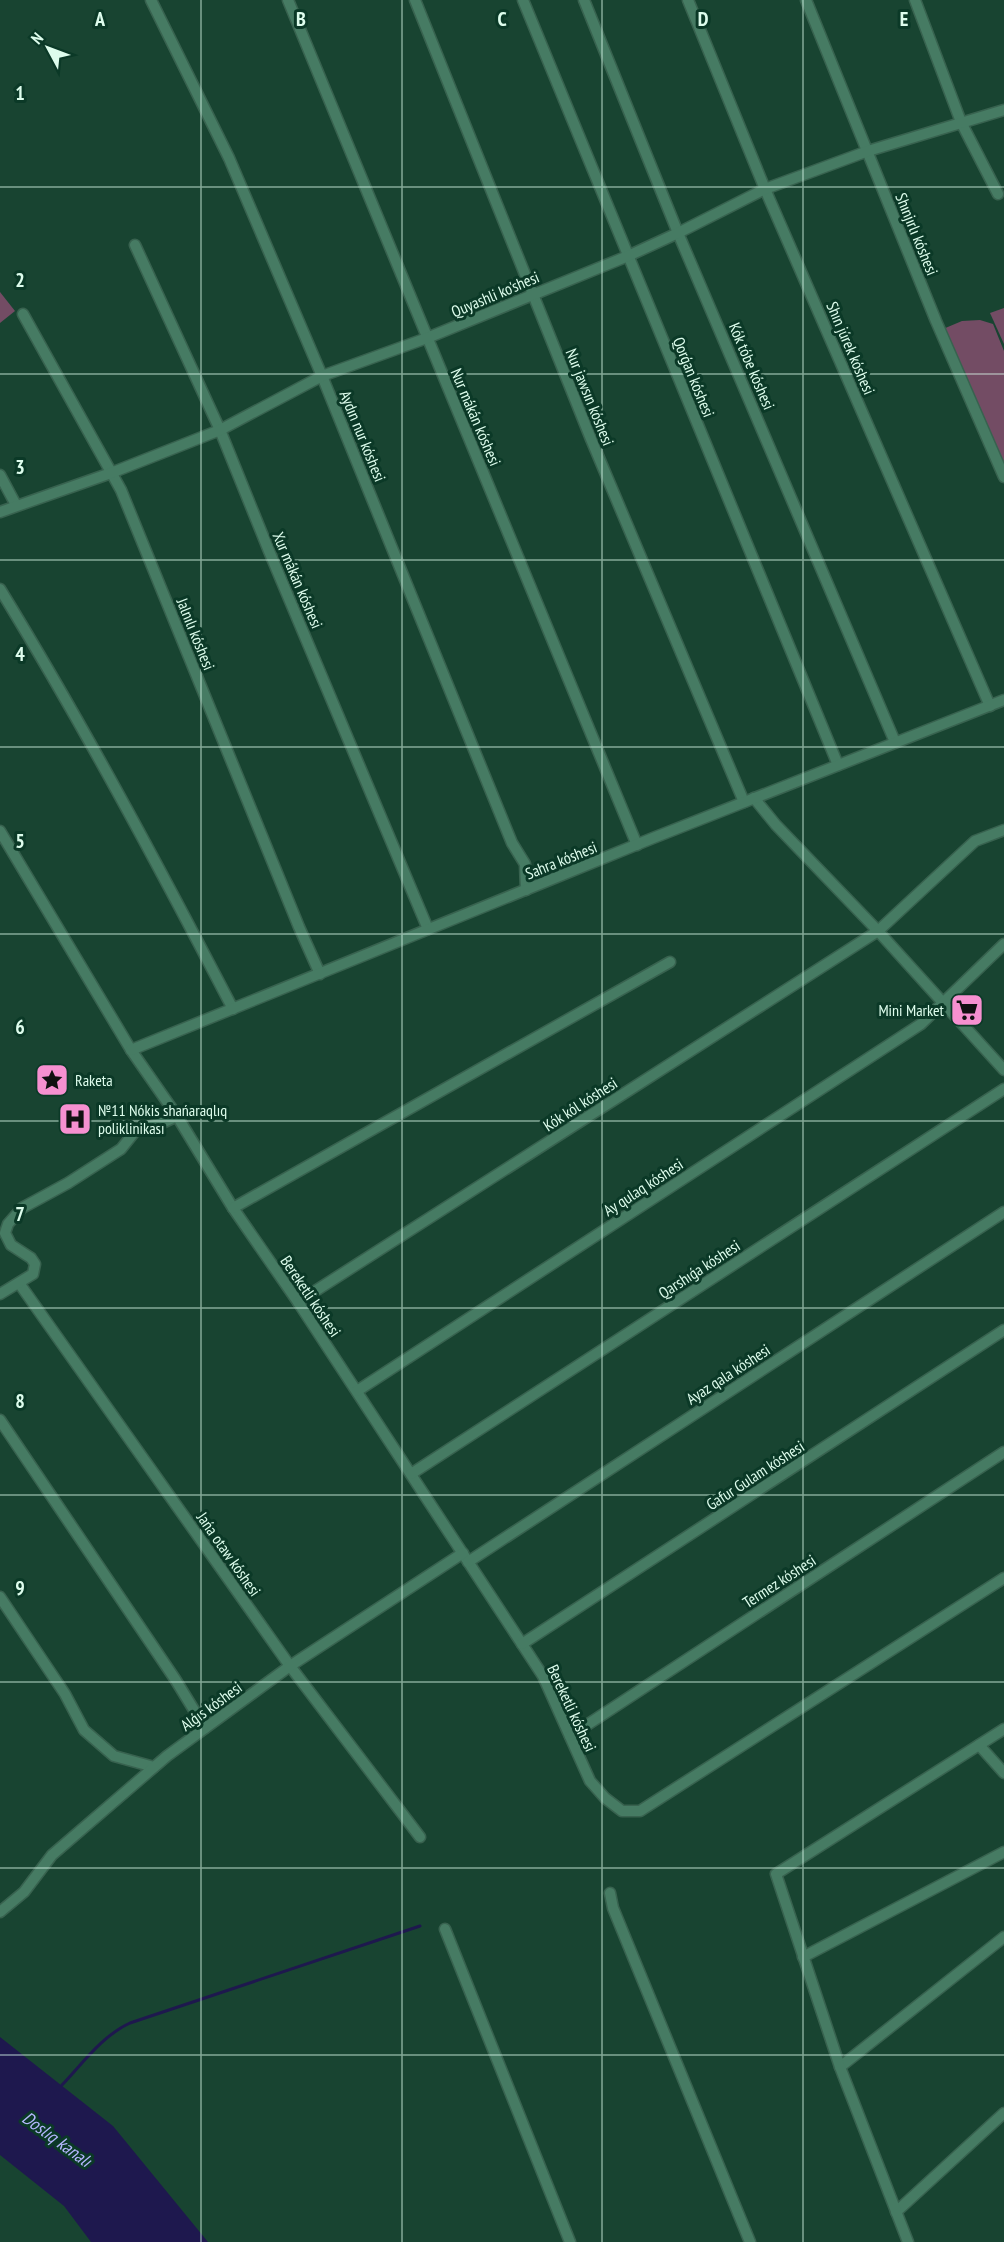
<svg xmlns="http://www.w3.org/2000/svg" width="1004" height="2242" font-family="'PT Sans Narrow',sans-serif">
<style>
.green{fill:#734c64}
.water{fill:#1e184e}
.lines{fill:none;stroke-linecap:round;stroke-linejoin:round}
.stream{stroke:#1e184e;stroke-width:3}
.minor-casing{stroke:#38624f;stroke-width:13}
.minor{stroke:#467b63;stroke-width:10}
.grid{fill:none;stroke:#defded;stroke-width:1.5;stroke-opacity:0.55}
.labels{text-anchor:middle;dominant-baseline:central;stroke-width:6;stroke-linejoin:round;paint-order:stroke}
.street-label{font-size:16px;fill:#defded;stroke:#0b3927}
.poi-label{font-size:16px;fill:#defded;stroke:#0b3927;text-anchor:start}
.water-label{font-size:18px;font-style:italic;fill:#b5b7fe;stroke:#0b3927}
.grid-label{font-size:20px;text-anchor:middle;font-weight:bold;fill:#defded;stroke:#0b3927;stroke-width:6;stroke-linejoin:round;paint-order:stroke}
</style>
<rect width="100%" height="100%" fill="#184431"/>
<!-- green -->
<g class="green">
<path d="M0,292L15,311L0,323Z"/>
<path d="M1004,308V344L990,313Z"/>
<path d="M980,320L993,324L1004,351V465L943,329L962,321Z"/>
</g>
<!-- water -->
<path class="water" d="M0,2037L113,2126L208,2242H91L64,2206L0,2155Z"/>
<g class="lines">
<!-- stream -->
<path class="stream" d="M62,2085C82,2064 103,2035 130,2023L420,1926"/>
<!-- minor casing -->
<g class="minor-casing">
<g id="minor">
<path d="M151,0L229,158L322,376L512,843L525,864L526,890"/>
<path d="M288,0L637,845"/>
<path d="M415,0L591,439L744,802"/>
<path d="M523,0L838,765"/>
<path d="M584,0L678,233L895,742"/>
<path d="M688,0L765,189L990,706"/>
<path d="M806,0L936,321L1004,477"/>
<path d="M915,0L961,122L998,194"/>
<path d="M135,245L220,430L269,551L428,929"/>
<path d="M23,314L121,490L299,927L320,974"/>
<path d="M0,475L16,505"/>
<path d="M0,512L111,473L220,430L322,376L427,338L628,256L678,233L765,189L868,151L1004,110"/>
<path d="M0,589C84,726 159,867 233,1009"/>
<path d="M754,798L776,825L878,931L1004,1070"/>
<path d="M0,831L131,1050L177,1116L233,1208L298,1302L543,1676L590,1781L605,1798L622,1811H640L1004,1578"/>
<path d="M131,1050L653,838L1004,700"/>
<path d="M233,1208L670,962"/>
<path d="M19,1283L290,1666L420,1837"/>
<path d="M0,1294L33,1274L35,1264L31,1258L11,1245L5,1233L8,1224L22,1208L68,1183L121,1149L137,1129L160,1124L177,1116"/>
<path d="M298,1302L878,931L975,841L1004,830"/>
<path d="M357,1391L921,1024L1004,944"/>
<path d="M0,1420L175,1679L205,1728"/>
<path d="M411,1474L1004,1089"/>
<path d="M468,1562L1004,1212"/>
<path d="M0,1597L65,1694L84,1730L114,1756L154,1767"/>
<path d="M522,1644L1004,1330"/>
<path d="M570,1736L1004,1452"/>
<path d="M979,1745L1004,1773"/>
<path d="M610,1893L613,1908L750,2242"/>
<path d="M0,1912L24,1892L52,1855L167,1756L290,1666L463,1553"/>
<path d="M445,1929L570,2242"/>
<path d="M803,1957L1004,1852"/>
<path d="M840,2067L1004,1937"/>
<path d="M896,2212L1004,2113"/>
<path d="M908,2242L840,2067L776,1874L1004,1729"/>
</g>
</g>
<!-- minor -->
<use href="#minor" class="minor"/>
</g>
<!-- grid -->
<path class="grid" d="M201,0V2242M402,0V2242M602,0V2242M803,0V2242M0,187H1004M0,374H1004M0,560H1004M0,747H1004M0,934H1004M0,1121H1004M0,1308H1004M0,1495H1004M0,1682H1004M0,1868H1004M0,2055H1004"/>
<!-- icons -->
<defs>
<g id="supermarket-square" transform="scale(1.725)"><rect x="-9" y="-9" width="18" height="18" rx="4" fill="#f690d0" stroke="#0b3927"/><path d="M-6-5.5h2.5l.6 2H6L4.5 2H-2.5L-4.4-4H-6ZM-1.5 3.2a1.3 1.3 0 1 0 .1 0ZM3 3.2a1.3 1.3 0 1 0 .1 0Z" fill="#111"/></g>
<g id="sight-square" transform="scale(1.725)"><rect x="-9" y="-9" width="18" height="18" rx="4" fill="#f690d0" stroke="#0b3927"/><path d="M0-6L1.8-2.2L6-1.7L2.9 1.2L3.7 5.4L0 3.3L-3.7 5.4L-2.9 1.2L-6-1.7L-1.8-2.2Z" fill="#111"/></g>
<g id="hospital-square" transform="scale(1.725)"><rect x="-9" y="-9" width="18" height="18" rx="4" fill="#f690d0" stroke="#0b3927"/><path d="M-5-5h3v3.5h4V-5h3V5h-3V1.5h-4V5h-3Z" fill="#111"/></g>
</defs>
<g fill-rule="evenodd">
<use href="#supermarket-square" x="967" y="1010"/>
<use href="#sight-square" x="52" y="1080"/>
<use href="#hospital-square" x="75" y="1119"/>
</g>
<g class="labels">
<!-- street labels -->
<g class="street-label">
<text transform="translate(917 234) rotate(68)">Shınjırlı kóshesi</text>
<text transform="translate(495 294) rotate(-23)">Quyashli ko'shesi</text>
<text transform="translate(851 348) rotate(67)">Shın júrek kóshesi</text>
<text transform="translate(752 366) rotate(67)">Kók tóbe kóshesi</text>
<text transform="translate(694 377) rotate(68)">Qorǵan kóshesi</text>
<text transform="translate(590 397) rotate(68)">Nur jawsın kóshesi</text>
<text transform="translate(476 417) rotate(67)">Nur mákán kóshesi</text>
<text transform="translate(363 436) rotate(68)">Aydın nur kóshesi</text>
<text transform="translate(298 580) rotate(67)">Xur mákán kóshesi</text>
<text transform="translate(196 634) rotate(68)">Jalnılı kóshesi</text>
<text transform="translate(561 860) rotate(-22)">Sahra kóshesi</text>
<text transform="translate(580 1104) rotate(-33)">Kók kól kóshesi</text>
<text transform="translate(643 1187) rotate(-33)">Ay qulaq kóshesi</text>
<text transform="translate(699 1269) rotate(-33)">Qarshıǵa kóshesi</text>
<text transform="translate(311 1296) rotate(56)">Bereketli kóshesi</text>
<text transform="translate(728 1374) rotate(-33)">Ayaz qala kóshesi</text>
<text transform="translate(755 1475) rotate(-33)">Gafur Gulam kóshesi</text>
<text transform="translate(229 1554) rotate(55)">Jańa otaw kóshesi</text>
<text transform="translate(779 1581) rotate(-33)">Termez kóshesi</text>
<text transform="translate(211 1706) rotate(-36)">Alǵıs kóshesi</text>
<text transform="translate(572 1708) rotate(65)">Bereketli kóshesi</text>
</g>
<!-- poi labels -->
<g class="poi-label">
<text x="944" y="1010" text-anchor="end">Mini Market</text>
<text x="75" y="1080">Raketa</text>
<text x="98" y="1110">№11 Nókis shańaraqlıq<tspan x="98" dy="18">poliklinikası</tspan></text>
</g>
<!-- water labels -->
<g class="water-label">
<text transform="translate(57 2139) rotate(36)">Doslıq kanalı</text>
</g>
</g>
<g class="grid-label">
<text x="100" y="26">A</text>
<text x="301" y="26">B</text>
<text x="502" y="26">C</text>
<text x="703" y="26">D</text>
<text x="904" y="26">E</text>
<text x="20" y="100">1</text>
<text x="20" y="287">2</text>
<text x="20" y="474">3</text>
<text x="20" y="661">4</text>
<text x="20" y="848">5</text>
<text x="20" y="1034">6</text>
<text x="20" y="1221">7</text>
<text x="20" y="1408">8</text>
<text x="20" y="1595">9</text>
</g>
<!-- north arrow -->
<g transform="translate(48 48) rotate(311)" stroke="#0b3927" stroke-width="4.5" paint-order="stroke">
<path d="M0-4.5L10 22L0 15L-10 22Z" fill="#defded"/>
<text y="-9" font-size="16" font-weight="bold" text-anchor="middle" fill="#defded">N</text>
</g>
</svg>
